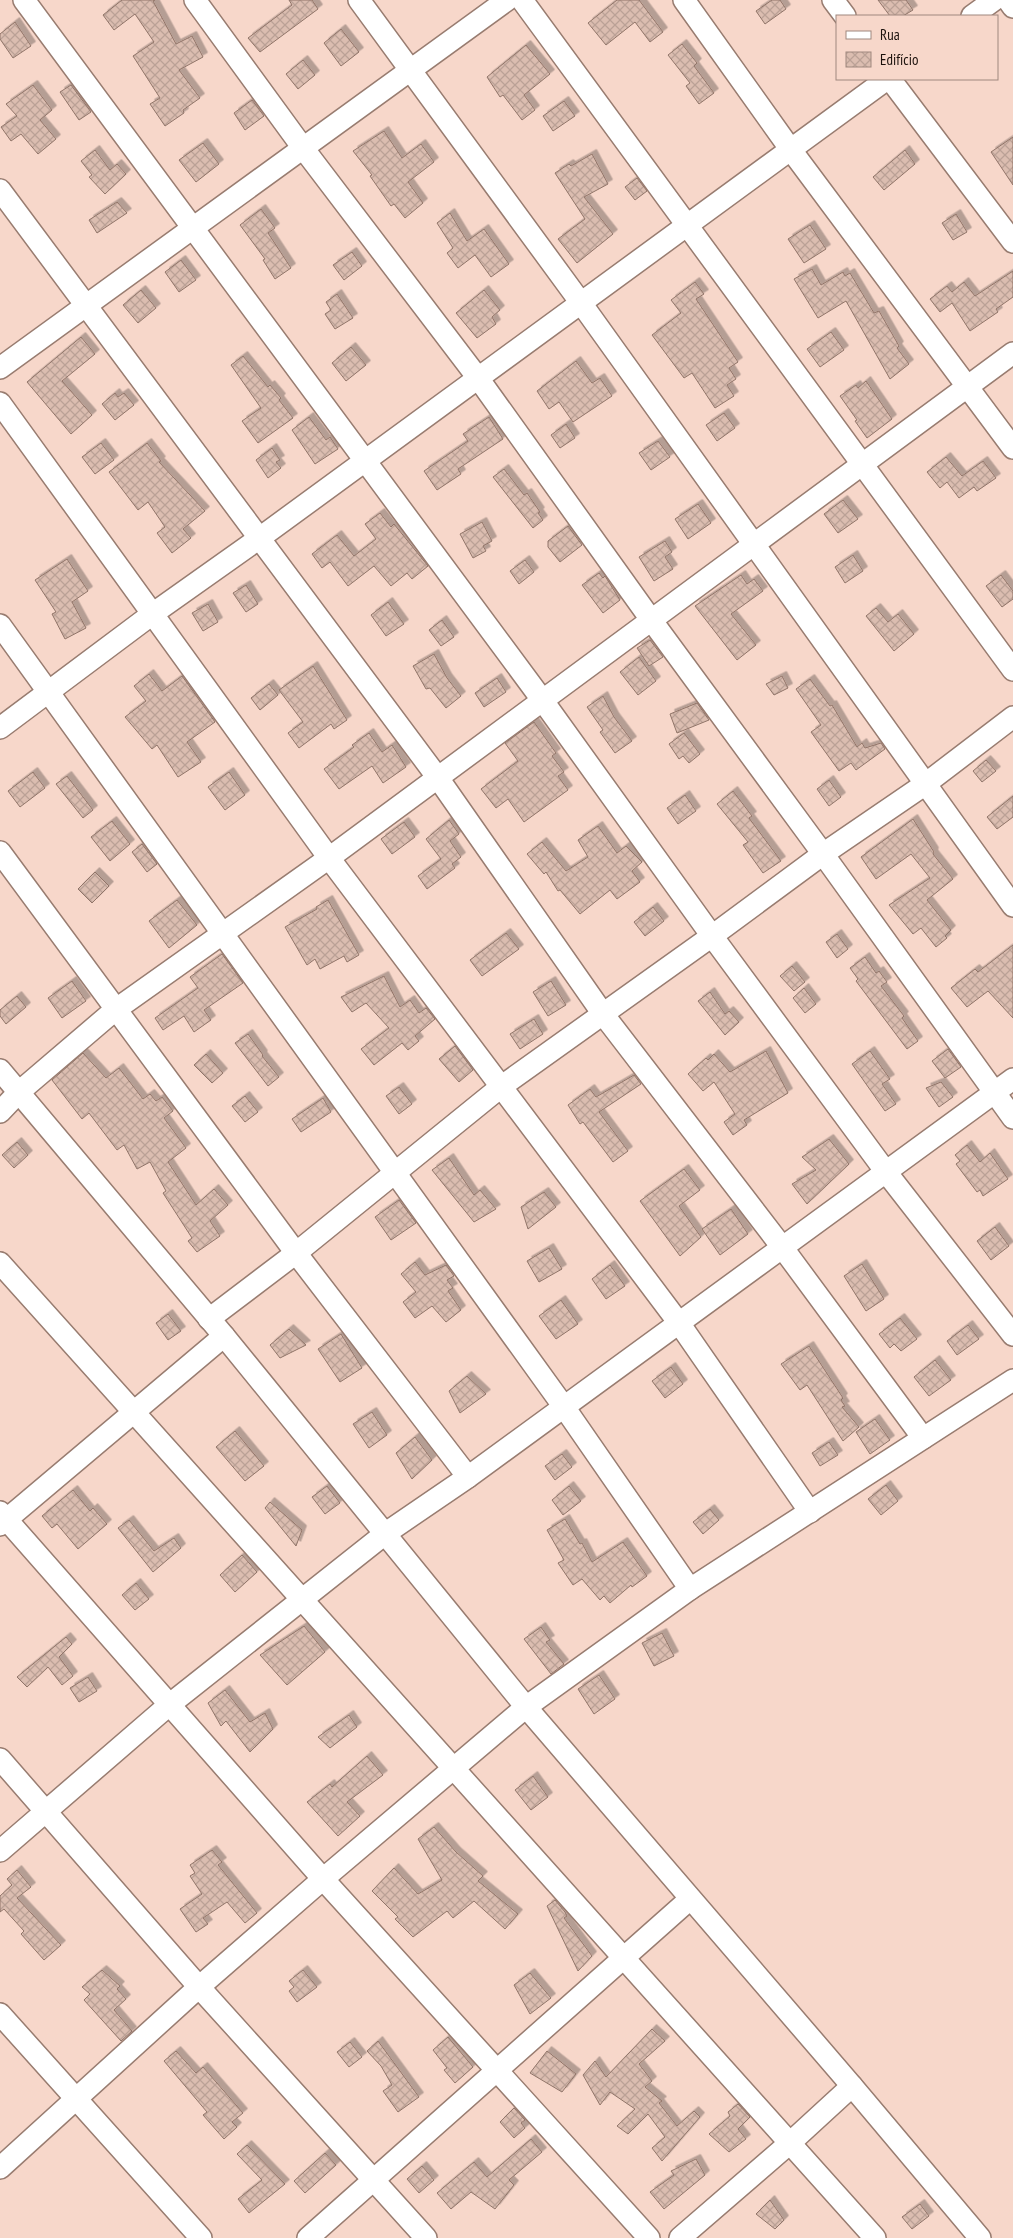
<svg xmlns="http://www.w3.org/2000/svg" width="1013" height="2238" font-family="'PT Sans Narrow',sans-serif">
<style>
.building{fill:url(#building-cross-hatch);stroke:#917569;filter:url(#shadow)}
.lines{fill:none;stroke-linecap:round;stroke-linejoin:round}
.minor-casing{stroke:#987c70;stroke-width:24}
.minor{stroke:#fff;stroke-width:21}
</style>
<defs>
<pattern id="building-cross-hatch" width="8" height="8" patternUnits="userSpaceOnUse" patternTransform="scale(1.25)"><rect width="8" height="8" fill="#dbbdb0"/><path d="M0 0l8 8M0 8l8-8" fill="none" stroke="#bba196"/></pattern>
<filter id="shadow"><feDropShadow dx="4.5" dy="-4.5" stdDeviation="0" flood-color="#0004"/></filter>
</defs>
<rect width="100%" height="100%" fill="#f7d7ca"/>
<!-- building -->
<g class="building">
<path d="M122,0H155L153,1L176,44L192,36L203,57L179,70L200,98L183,110L184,113L165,126L150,104L160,98L133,56L154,42L135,14L114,30L103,15Z"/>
<path d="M289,0H312L318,9L260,52L248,38L292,5Z"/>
<path d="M617,0H639L663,32L650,42L635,22L606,45L588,23Z"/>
<path d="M772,0H780L786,9L765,24L756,11Z"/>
<path d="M878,0H906L913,10L903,16H890Z"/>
<path d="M15,22L31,46L13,58L0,39V34Z"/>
<path d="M341,29L359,52L341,66L324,43Z"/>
<path d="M682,44L697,63L694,66L714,93L699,104L686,86L690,83L668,55Z"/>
<path d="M526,45L550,74L524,95L535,110L522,120L503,95L500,97L487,77Z"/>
<path d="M303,60L315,75L298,89L286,74Z"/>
<path d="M33,85L52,110L40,120L56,139L38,154L21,134L11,141L1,127L17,116L6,104Z"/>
<path d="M71,85L91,112L79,120L60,92Z"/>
<path d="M252,100L264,116L245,130L234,113Z"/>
<path d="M564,101L575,116L553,131L543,116Z"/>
<path d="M384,131L402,158L421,144L434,162L408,182L423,203L405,218L394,204L391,206L370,176L372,175L353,151Z"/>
<path d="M1013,137V185L991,152Z"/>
<path d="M203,143L219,164L196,182L179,160Z"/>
<path d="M95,150L110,170L117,164L126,174L105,194L89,177L92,175L81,161Z"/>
<path d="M905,150L915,164L884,190L873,177Z"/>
<path d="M592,154L608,184L584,197L613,234L577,263L558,239L585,219L555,173L569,164L571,166Z"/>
<path d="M637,178L647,191L635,200L625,187Z"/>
<path d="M117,202L127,213L97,233L89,220Z"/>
<path d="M261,209L275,228L268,233L291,268L275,279L263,260L265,259L240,225Z"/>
<path d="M450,213L467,241L484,229L509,264L491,277L475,255L458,268L447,253L453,248L437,223Z"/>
<path d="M956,214L967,232L953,240L942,223Z"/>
<path d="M810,225L826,249L804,263L788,239Z"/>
<path d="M352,252L362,266L344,280L333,265Z"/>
<path d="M181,260L196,280L179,292L165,272Z"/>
<path d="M812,269L821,285L843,272L845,276L850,273L874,313L879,311L899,346L897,348L909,364L890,379L846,301L818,318L794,279Z"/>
<path d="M1013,271V297L996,309L998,312L970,331L952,303L940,312L930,299L947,286L952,292L964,282L975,296Z"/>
<path d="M695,282L704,294L696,299L738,362L729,368L736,379L727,385L734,396L715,408L692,373L684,378L652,335L681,313L671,300Z"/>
<path d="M141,290L156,308L138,323L123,305Z"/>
<path d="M484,290L500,310L492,317L496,324L477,338L456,313Z"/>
<path d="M337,294L353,318L335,329L325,314L331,310L326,302Z"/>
<path d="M831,332L844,350L820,367L807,349Z"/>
<path d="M81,337L95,354L62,381L92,415L71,434L27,382Z"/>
<path d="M351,347L366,365L346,381L332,363Z"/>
<path d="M243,356L268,387L270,385L281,398L279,400L293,418L258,443L242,421L261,408L231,365Z"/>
<path d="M576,361L592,383L600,378L612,396L573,422L559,402L549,409L537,391Z"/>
<path d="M866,381L892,419L867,438L855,421L857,420L840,396L856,385L858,388Z"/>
<path d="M115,393L118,397L124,393L134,405L115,420L102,404Z"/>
<path d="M724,413L735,428L717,441L706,425Z"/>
<path d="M309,417L326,440L330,437L338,449L315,464L292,430Z"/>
<path d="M489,417L503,439L458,469L461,474L437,490L424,471L468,441L463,434Z"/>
<path d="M566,424L575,438L560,448L551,435Z"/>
<path d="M658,441L670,457L651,470L639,453Z"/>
<path d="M101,443L114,460L95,474L82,457Z"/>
<path d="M147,443L161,461L159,462L205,511L183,529L191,538L172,553L157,533L165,527L148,502L138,510L109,472Z"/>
<path d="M272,448L280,460L276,462L281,468L268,478L256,460Z"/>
<path d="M946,457L962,476L983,461L996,478L977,491L974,487L959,498L947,482L940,488L927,472Z"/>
<path d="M504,469L524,495L527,493L540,512L538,513L543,520L533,528L493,477Z"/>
<path d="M843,500L858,519L838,533L824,514Z"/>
<path d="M698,504L711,523L688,539L675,519Z"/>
<path d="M380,513L391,527L394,524L428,566L412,579L407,573L391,586L374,566L348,586L330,562L322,568L312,554L337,535L354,556L376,539L365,524Z"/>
<path d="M482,522L492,541L483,546L486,551L473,558L460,534Z"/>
<path d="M568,526L582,545L560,562L548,547V541Z"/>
<path d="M665,541L672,552L665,557L673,569L654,581L639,557Z"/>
<path d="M853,555L863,571L845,583L835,567Z"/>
<path d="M67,559L88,591L72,602L86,628L65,639L52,614L56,612L35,580Z"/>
<path d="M525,560L534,572L519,584L510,571Z"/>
<path d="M599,573L603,578L605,576L620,600L603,613L582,585Z"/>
<path d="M741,575L747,584L754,579L763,591L731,614L756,645L737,660L695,606Z"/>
<path d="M1001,575L1013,591V599L1002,607L986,586Z"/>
<path d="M246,585L258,604L246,612L233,593Z"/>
<path d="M388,602L404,624L386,636L371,615Z"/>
<path d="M208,604L218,622L203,631L192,613Z"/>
<path d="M876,608L888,622L898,614L914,634L894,651L866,616Z"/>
<path d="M442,620L454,637L441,646L429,630Z"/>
<path d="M650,640L663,657L649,666L637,648Z"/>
<path d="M434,654L447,678L461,696L446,708L430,688L426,689L413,666Z"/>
<path d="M639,657L656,681L638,695L620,672Z"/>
<path d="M313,666L347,720L334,729L331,724L299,748L288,733L303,722L279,690Z"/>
<path d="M149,674L162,691L182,676L215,722L187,742L201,762L178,777L157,745L152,749L125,717L146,701L134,686Z"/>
<path d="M782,676L788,688L774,695L766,684Z"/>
<path d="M497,678L506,692L484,707L475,693Z"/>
<path d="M810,679L830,706L832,705L857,747L862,743L865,748L881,743L885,749L856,770L851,763L839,771L811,732L821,725L796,689Z"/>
<path d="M269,684L278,695L260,710L251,698Z"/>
<path d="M603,696L614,717L632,741L615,753L600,732L603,730L587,707Z"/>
<path d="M697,703L709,720L677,733L670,714Z"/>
<path d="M534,722L556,753L552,756L564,772L558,776L568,790L524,822L508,799L496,808L481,789L518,761L505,743Z"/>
<path d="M369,733L382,752L392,745L406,767L383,783L372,766L339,789L324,769L354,747L352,745Z"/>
<path d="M684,733L700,754L689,763L683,756L679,759L669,744Z"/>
<path d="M986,760L996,771L982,782L973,771Z"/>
<path d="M33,772L45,788L20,807L8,791Z"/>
<path d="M229,772L245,795L225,810L208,787Z"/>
<path d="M67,776L93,810L83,818L56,784Z"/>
<path d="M829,780L841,797L829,806L817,789Z"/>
<path d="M733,791L752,816L749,818L781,861L763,873L743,845L748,842L717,804Z"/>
<path d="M685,795L696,811L678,824L667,808Z"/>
<path d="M1013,796V817L997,829L987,817Z"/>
<path d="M913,819L934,852L933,854L953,879L927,900L951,930L945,936L947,938L936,947L921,928L913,934L889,905L930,878L911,854L876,879L861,857Z"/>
<path d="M449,820L459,834L450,841L461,857L452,864L455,868L427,889L418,876L441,859L426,839Z"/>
<path d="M112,821L130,844L110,861L91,837Z"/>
<path d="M404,822L415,837L392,854L381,839Z"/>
<path d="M598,826L617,853L626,846L642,862L632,871L640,882L617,899L610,890L580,914L560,890L558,891L546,872L544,874L527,854L542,842L566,871L588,857L578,840Z"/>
<path d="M142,844L157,864L147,872L132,852Z"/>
<path d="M95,872L109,886L92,903L78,889Z"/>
<path d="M177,900L197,925L169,948L149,921Z"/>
<path d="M328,900L359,955L347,962L344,956L320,969L315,959L307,965L285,927L317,909L316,907Z"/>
<path d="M653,907L664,921L645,936L634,922Z"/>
<path d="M506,933L519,949L482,976L470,960Z"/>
<path d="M837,934L848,949L837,958L826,942Z"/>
<path d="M1013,945V1018L988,991L967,1007L951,988L975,969L978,972Z"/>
<path d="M222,954L243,983L204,1010L211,1020L194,1032L184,1016L163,1030L155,1018L198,988L190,977Z"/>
<path d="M865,957L876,973L879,971L887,982L881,986L904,1016L902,1018L918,1041L907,1049L856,981L858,979L850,968Z"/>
<path d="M792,966L805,982L794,991L780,976Z"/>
<path d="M384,976L400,1007L410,1000L419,1013L426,1008L435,1019L415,1036L419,1041L408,1050L402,1043L374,1065L361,1049L389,1028L366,1003L352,1012L341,997Z"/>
<path d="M72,981L86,1001L62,1018L48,998Z"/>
<path d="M551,981L566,1005L548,1016L533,992Z"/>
<path d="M804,988L816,1004L805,1013L793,998Z"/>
<path d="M710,992L725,1014L729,1011L739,1022L725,1035L698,1001Z"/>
<path d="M17,996L26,1007L6,1024L0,1016V1010Z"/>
<path d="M534,1019L543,1034L520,1049L510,1034Z"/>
<path d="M248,1034L263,1055L262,1056L279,1077L268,1086L235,1043Z"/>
<path d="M455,1046L473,1070L459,1082L439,1059Z"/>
<path d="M948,1049L961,1067L945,1078L932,1061Z"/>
<path d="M766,1051L788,1093L744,1120L747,1125L733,1135L724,1122L735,1114L714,1082L703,1091L688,1074L706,1058L708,1060L714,1054L730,1072Z"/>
<path d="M870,1051L890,1079L882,1084L896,1104L885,1111L852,1064Z"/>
<path d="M83,1053L106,1078L119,1068L143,1099L150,1094L156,1101L162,1097L173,1111L164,1118L186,1148L168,1162L196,1205L214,1189L228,1205L210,1221L220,1236L197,1252L188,1241L192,1238L163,1193L166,1191L150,1162L137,1169L124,1145L117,1150L89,1113L82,1119L52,1080Z"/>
<path d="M206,1054L223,1073L212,1083L194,1065Z"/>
<path d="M634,1075L641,1084L599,1112L628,1151L613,1162L583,1122L580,1124L568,1105L590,1089L596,1097Z"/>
<path d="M941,1082L953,1097L939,1107L926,1088Z"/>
<path d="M399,1087L412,1104L399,1114L386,1096Z"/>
<path d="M245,1096L258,1112L245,1122L232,1106Z"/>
<path d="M323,1098L331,1112L301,1132L292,1119Z"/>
<path d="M829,1139L849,1164L807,1204L792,1184L816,1170L802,1157Z"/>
<path d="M17,1142L28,1155L14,1168L2,1155Z"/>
<path d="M967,1145L980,1162L990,1153L1008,1179L983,1196L980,1190L977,1192L956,1164L960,1161L955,1155Z"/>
<path d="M449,1158L474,1195L480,1190L496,1209L474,1222L432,1170Z"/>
<path d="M684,1169L700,1190L679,1206L701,1237L680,1256L640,1201Z"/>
<path d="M544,1192L556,1207L528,1229L521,1207Z"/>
<path d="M399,1200L416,1223L391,1240L375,1217Z"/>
<path d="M731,1209L748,1234L720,1255L702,1229Z"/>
<path d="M995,1227L1009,1246L991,1260L977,1241Z"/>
<path d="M549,1248L562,1269L539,1282L527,1261Z"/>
<path d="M415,1262L425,1275L446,1265L454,1276L447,1280L453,1288L448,1291L461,1310L446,1322L432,1306L415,1318L403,1302L416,1292L401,1274Z"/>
<path d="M862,1264L884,1299L866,1311L844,1276Z"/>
<path d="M610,1265L625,1286L606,1299L592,1279Z"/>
<path d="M561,1300L578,1324L556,1339L539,1316Z"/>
<path d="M168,1314L181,1331L168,1340L156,1323Z"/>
<path d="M900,1318L917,1339L901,1351L894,1344L890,1348L879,1334Z"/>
<path d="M968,1325L979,1339L957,1355L947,1341Z"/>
<path d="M289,1329L306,1345L280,1358L270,1345Z"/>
<path d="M341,1334L362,1368L340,1382L318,1349Z"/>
<path d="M809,1346L843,1398L841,1400L845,1406L842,1407L859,1427L843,1441L807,1385L800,1390L781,1364Z"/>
<path d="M935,1360L951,1380L929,1396L914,1377Z"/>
<path d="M671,1367L683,1384L665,1398L652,1381Z"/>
<path d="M467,1376L486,1394L460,1413L449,1391Z"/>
<path d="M372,1412L387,1435L369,1448L353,1424Z"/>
<path d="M875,1419L890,1440L870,1454L856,1432Z"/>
<path d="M235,1431L264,1466L245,1481L216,1447Z"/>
<path d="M415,1437L432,1460L412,1479L396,1453Z"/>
<path d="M829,1442L838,1455L820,1466L812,1453Z"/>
<path d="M562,1454L572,1467L555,1480L545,1466Z"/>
<path d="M886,1485L898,1501L881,1515L868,1499Z"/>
<path d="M327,1486L340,1503L325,1514L312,1497Z"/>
<path d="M569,1486L581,1501L563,1515L552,1500Z"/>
<path d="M73,1490L90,1511L93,1508L107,1524L78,1549L57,1524L52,1528L42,1516Z"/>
<path d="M270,1502L302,1530L296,1546L265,1508Z"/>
<path d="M710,1509L719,1520L703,1534L693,1522Z"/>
<path d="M565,1519L580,1544L582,1543L592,1562L623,1542L647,1576L632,1587L631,1585L610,1603L604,1596L600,1600L582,1579L573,1585L558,1563L564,1560L547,1530Z"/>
<path d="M129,1520L154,1551L174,1538L181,1548L153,1572L118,1528Z"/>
<path d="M242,1555L257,1572L235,1592L220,1575Z"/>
<path d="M136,1583L149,1599L135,1610L122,1595Z"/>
<path d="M304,1626L325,1652L287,1685L260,1655Z"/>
<path d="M541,1627L550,1640L546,1642L564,1664L551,1674L524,1639Z"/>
<path d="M662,1633L674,1656L654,1666L642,1643Z"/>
<path d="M66,1637L72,1644L59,1657L73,1676L62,1685L48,1667L27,1687L17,1677Z"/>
<path d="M599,1675L615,1699L594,1714L578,1689Z"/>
<path d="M88,1677L97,1691L79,1702L70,1688Z"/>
<path d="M225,1690L250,1722L265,1713L273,1729L250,1752L226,1721L221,1726L208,1703Z"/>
<path d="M349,1715L357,1727L330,1748L318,1737Z"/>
<path d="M367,1756L383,1775L347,1802L360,1816L338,1836L307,1802L330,1784L332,1787Z"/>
<path d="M533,1776L548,1797L531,1810L515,1790Z"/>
<path d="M434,1827L456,1852L483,1876L478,1881L518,1914L505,1929L474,1901L453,1918L447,1911L413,1937L395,1919L398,1917L372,1891L394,1868L418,1894L442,1880L418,1839Z"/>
<path d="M212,1850L222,1862L218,1865L257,1913L245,1923L227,1902L203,1918L208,1924L196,1932L180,1909L202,1894L190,1876L195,1873L190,1865Z"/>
<path d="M17,1870L31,1887L17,1898L61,1945L44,1960L21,1934L24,1931L4,1909L0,1912V1896L12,1885L7,1879Z"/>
<path d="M555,1900L565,1912L567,1916L564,1918L592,1956L578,1971L547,1906Z"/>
<path d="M102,1970L120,1986L117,1989L126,1999L114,2010L132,2031L121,2041L84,2000L90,1994L82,1987Z"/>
<path d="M303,1970L317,1987L297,2002L289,1991L294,1987L289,1981Z"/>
<path d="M530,1973L551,1998L530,2014L514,1985Z"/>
<path d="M652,2029L665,2041L639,2064L652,2081L645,2087L662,2101L659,2103L677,2126L694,2111L700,2117L662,2161L652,2148L665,2137L648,2114L628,2134L617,2126L635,2109L610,2092L600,2105L583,2075L595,2061L606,2077Z"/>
<path d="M448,2037L473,2067L455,2083L444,2070L447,2068L433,2050Z"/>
<path d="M378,2041L419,2097L398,2112L383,2091L392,2085L381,2066L367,2051Z"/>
<path d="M350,2042L362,2057L349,2067L337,2052Z"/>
<path d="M176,2051L196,2073L203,2067L243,2113L232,2122L237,2127L224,2139L203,2115L207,2112L164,2061Z"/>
<path d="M547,2051L576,2074L562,2092L530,2073Z"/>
<path d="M738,2104L750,2117L738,2129L746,2139L729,2152L709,2134L730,2116L728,2112Z"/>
<path d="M514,2108L525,2120L521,2123L525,2128L514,2138L500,2122Z"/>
<path d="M531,2139L542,2152L509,2180L514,2185L495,2209L471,2192L451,2209L437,2193L474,2162L487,2177Z"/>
<path d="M247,2145L285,2184L249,2213L238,2199L262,2180L237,2154Z"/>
<path d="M325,2153L336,2165L305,2193L294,2181Z"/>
<path d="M696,2159L705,2175L664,2209L650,2192L674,2175L671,2171Z"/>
<path d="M422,2166L434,2180L419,2193L407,2179Z"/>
<path d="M770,2200L784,2220L775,2229L756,2214Z"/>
<path d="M920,2204L929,2216L912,2229L902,2217Z"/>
</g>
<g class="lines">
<!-- minor casing -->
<g class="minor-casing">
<g id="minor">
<path d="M24,0L543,701L712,936L886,1172L1013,1335"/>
<path d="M195,0L303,148L478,378L652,621L823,854L1013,1118"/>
<path d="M359,0L581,303L1013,906"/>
<path d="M522,0L1013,670"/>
<path d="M684,0L791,150L1013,448"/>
<path d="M833,0L845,16"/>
<path d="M1008,0L1013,7"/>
<path d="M972,16L994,0"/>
<path d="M890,79L1013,242"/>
<path d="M0,190L438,778L603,1014L782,1247L923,1438"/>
<path d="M0,368L507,0"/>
<path d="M0,403L329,858L679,1323L810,1512"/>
<path d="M0,625L564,1407L690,1589"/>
<path d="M0,728L151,615L261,537L887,79"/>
<path d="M0,852L296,1253L468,1477"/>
<path d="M0,1070L224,1336L526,1707L852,2086L980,2238"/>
<path d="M0,1112L19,1092L115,1010L329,858L1013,353"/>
<path d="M0,1263L875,2238"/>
<path d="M209,1319L296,1253L502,1086L712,936L823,854L924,785L1013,717"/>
<path d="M0,1512L323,1879L649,2238"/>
<path d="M0,1525L224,1336"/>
<path d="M0,1759L199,1987L426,2238"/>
<path d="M0,1851L169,1705L386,1533L468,1477L1013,1079"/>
<path d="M0,2014L201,2238"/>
<path d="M0,2168L199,1987L323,1879L526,1707L690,1589L1013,1380"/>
<path d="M308,2238L690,1899"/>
<path d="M680,2238L791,2142L852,2086"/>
</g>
</g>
<!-- minor -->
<use href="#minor" class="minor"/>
</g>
<!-- legend -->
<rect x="836" y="15" width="162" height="65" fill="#f7d7ca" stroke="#9f887e"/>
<rect x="846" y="31" width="25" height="8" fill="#ffffff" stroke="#9f887e"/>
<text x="880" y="40" font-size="15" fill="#1b110c">Rua</text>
<rect x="846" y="52" width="25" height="15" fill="url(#building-cross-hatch)" stroke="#9f887e"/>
<text x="880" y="65" font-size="15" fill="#1b110c">Edifício</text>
</svg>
